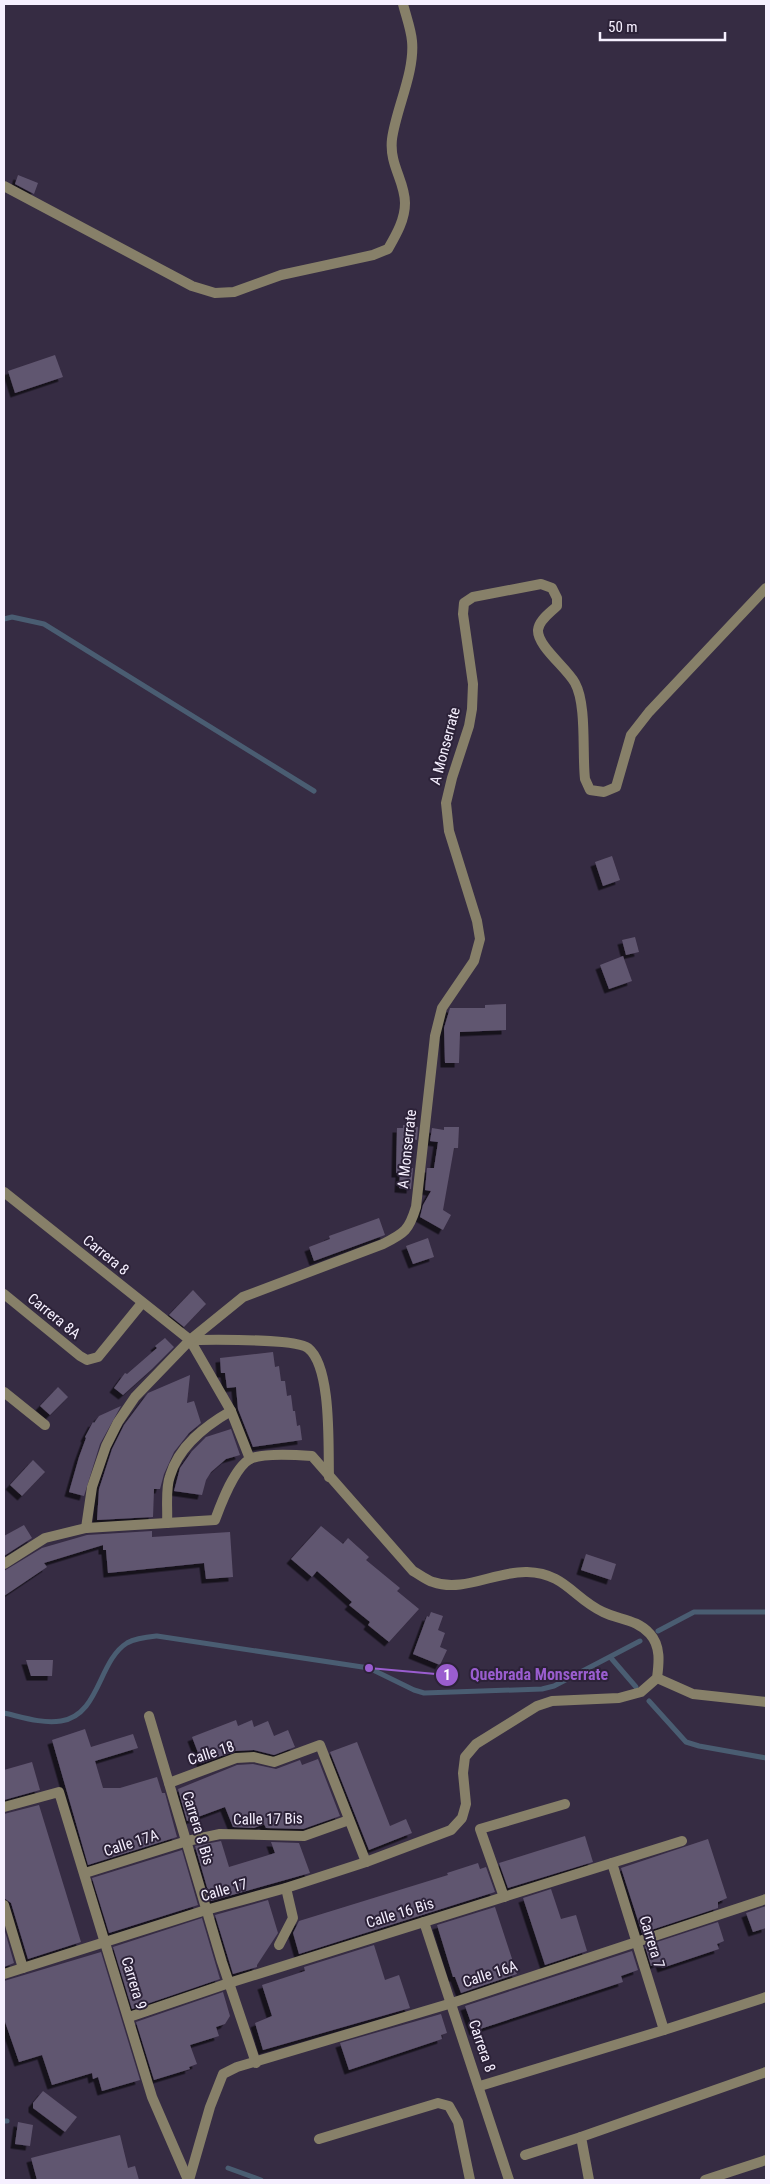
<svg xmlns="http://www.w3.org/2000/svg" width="770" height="2184" font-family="'Roboto Condensed',sans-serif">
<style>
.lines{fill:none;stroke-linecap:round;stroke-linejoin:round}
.stream{stroke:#4a5d72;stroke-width:5}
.building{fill:#615670;filter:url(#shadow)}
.service{stroke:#878069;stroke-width:10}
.minor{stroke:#878069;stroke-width:10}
.labels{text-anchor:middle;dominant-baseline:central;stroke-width:4;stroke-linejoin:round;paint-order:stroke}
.street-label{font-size:15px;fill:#f6f0ff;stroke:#2c2238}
.leader{fill:none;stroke:#9a5dcf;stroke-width:2}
.callout-dot{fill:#9a5dcf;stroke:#2c2238;stroke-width:2}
.mark-label{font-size:15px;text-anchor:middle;font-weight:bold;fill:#fff}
.callout-label{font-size:16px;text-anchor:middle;font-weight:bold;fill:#9a5dcf;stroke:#2c2238;stroke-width:4;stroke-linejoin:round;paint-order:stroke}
</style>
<defs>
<filter id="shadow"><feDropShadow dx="-4.5" dy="4.5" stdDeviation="0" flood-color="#0009"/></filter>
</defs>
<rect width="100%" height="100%" fill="#362c43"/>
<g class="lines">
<!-- stream -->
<g class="stream">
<path d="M4,619L12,617L44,624L314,791"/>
<path d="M658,1631L694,1612H766"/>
<path d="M611,1658L636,1687"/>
<path d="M649,1701L686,1742L699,1746L766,1758"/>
<path d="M4,1713C22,1717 42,1724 61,1721C100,1715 98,1661 127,1643C136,1638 147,1637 157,1636L369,1668L414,1690L424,1693L542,1689L554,1686L640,1641"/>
<path d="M4,2121H7"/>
<path d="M228,2168L261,2180"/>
</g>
</g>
<!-- building -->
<g class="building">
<path d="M18,175L38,183L34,194L15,184Z"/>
<path d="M55,355L63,377L15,393L8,371Z"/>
<path d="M612,856L620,880L603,886L595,862Z"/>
<path d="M635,937L639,952L626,955L622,940Z"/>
<path d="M623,956L632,981L609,989L600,965Z"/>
<path d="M506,1004V1030L460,1032L459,1063H445L444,1028L450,1008H485V1005Z"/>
<path d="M403,1125L418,1127L417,1140L412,1139L410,1168H413L411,1189L399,1188L400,1173H396L397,1128H403Z"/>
<path d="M444,1127H459L458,1148H454L443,1210L451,1215L443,1230L420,1217L423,1205L431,1191L425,1190L427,1168H434L438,1142L430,1141L432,1128L444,1130Z"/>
<path d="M379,1218L385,1235L314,1261L309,1247L330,1239L329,1236Z"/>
<path d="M428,1238L434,1257L413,1264L406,1246Z"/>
<path d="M193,1290L206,1304L184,1327L169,1315Z"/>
<path d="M165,1338L174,1347L152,1369L123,1395L114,1388L125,1373L127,1374L157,1348L155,1346Z"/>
<path d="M273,1352L275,1367L279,1366L281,1381H285L287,1396L291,1395L293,1411H295L297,1426L300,1425L302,1440L253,1447L238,1409L236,1387L227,1388L225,1373H221L220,1358Z"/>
<path d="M190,1375L187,1403L194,1401L201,1423L189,1433L174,1452L164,1474L160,1489H154L153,1517L97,1520L99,1489L112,1449L124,1425L148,1393Z"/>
<path d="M58,1387L68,1397L50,1415L40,1406Z"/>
<path d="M121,1406L100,1444L84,1496L69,1492L79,1457L86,1438L85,1437L93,1422L94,1423L99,1416Z"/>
<path d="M231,1429L240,1455L226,1459L211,1472L206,1480L202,1495L174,1491L180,1468L192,1451L206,1437Z"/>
<path d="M33,1460L45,1472L22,1496L10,1485Z"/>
<path d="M24,1525L32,1538L4,1556V1536Z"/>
<path d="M321,1526L343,1544L348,1538L369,1557L366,1560L400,1588L397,1591L419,1609L389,1642L368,1625L370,1622L349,1605L352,1602L317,1571L312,1577L291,1559Z"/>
<path d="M152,1531V1537L230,1532L233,1577L206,1579L204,1563L108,1573L106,1550H103V1545L44,1563L47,1567L4,1596V1571L42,1548L87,1535Z"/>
<path d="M586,1554L616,1564L611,1580L581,1570Z"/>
<path d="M431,1612L443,1616L438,1630L445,1633L440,1647L447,1650L440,1665L413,1654L427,1616L429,1617Z"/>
<path d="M26,1660H53L52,1676H31Z"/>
<path d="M236,1720L238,1726L252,1720L254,1727L268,1721L274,1736L288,1730L295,1747L274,1755L254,1750L235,1751L202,1763L192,1737Z"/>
<path d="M85,1729L91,1747L133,1734L138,1748L95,1761L103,1788H120L157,1777L162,1793H165L177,1837L88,1865L52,1740Z"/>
<path d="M357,1742L390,1826L406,1819L412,1833L369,1850L330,1752Z"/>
<path d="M318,1759L340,1816L303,1829L266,1828L264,1824L254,1828L233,1827L225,1807L187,1821L178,1789L237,1765L253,1764L276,1769L300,1760L302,1765Z"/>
<path d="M32,1762L40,1790L4,1800V1770Z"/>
<path d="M39,1805L81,1942L28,1959L11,1903L4,1898V1814Z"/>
<path d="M585,1836L593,1862L508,1888L499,1863Z"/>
<path d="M708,1839L727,1898L718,1902V1908L642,1933L621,1868Z"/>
<path d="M221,1841L229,1867L275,1853L271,1842L299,1843L310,1873L211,1901L195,1846Z"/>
<path d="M182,1850L198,1905L109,1933L92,1878Z"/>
<path d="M478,1863L480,1869L486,1867L495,1892L299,1954L293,1933L299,1921L448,1875L447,1873Z"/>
<path d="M551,1889L561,1919L576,1915L587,1951L545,1965L523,1898Z"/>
<path d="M268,1900L278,1933L257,1965V1967L233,1974L215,1915Z"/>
<path d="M766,1906V1928L753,1932L746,1913Z"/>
<path d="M495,1907L517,1974L461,1993L455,1977H453L437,1925Z"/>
<path d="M202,1918L220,1979L132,2009L113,1947Z"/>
<path d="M718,1922L724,1941L717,1944L719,1949L662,1968L660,1962L651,1966L645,1946Z"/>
<path d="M4,1928L14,1963L4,1967Z"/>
<path d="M374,1945L385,1980L399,1975L410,2008L263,2050L255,2023L272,2016L262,1985L305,1971L304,1967Z"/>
<path d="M632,1951L638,1970L621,1976L623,1982L474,2031L465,2006Z"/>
<path d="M101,1952L140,2080L102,2091L98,2077L93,2079L92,2073L52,2085L42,2055L19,2062L4,2019V1981Z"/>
<path d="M223,1992L230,2016L225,2024L216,2027L219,2036L190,2045L197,2064L189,2067L190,2069L154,2080L136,2022Z"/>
<path d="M441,2014L447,2033L441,2035L442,2039L349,2070L340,2043Z"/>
<path d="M43,2091L77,2117L65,2132L33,2108V2103Z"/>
<path d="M18,2122L33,2125L30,2146L15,2144Z"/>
<path d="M120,2135L128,2168L135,2166L139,2180H37L31,2158Z"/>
</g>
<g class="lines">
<!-- service -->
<path class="service" d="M319,2139L438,2103L449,2106L458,2122L470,2180"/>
<!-- minor -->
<g class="minor">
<path d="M4,186L192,286L215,293L234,292L281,275L373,255L388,249C396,235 405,220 405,203C405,181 389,165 392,139C396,109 415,72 412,41C411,29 406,16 403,4"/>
<path d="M4,1192L190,1340L231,1411L250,1459"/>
<path d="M4,1294L80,1356L87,1360L98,1357L142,1303"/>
<path d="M190,1340C211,1340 295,1338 308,1348C332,1367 328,1447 329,1477"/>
<path d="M4,1392L45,1425"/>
<path d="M167,1523C168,1509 165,1489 170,1476C179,1446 205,1426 231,1411"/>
<path d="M86,1528L92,1487L106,1446L118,1422L135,1397L190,1340L243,1297L383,1244C405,1233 409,1230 416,1207L435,1036L442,1008L474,961L480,939L477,921L449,831L446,803L452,778L469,726L472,709L473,684L463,614L464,603L473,597L541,584L552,588L557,598V606C550,613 539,620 538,630C537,646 567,668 575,683C587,705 582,753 585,779L590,790L604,792L616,787L631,735L649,712L766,588"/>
<path d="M4,1564L45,1538L86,1528L215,1520C221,1504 234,1468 250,1459C262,1453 298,1455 312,1456L413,1571C419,1574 426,1580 433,1582C463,1593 496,1571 527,1572C565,1573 573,1598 603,1612C619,1620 637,1619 650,1634C661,1646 659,1663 657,1678L641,1692L619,1698L552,1701L537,1706L476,1744L465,1757L463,1773L466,1804L462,1818L451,1830L366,1862L286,1888L206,1910L4,1974"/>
<path d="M657,1678L693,1694L766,1702"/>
<path d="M149,1716L222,1962L256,2063"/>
<path d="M169,1783L236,1758L254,1757L274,1762L320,1745L366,1862"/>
<path d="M4,1807L59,1792L152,2097L188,2180"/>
<path d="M612,1863L664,2030"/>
<path d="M85,1873L187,1841L220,1834L304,1836L349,1820"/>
<path d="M504,1897L480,1829L565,1804"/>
<path d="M4,1905L23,1968"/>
<path d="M424,1922L509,2180"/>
<path d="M279,1945L293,1918L286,1888"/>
<path d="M129,2017L229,1983L682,1841"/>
<path d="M480,2086L664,2030L766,1997"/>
<path d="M525,2155L581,2137"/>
<path d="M189,2180L210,2107L223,2074L237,2067L452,2003L766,1899"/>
<path d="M589,2180L581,2137L766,2072"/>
<path d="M705,2180L766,2160"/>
</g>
</g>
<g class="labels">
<!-- street labels -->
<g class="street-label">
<text transform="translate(445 746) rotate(-75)">A Monserrate</text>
<text transform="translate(407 1149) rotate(-84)">A Monserrate</text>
<text transform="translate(106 1255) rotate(39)">Carrera 8</text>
<text transform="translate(54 1316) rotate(39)">Carrera 8A</text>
<text transform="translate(211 1753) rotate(-18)">Calle 18</text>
<text transform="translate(268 1819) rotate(-1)">Calle 17 Bis</text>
<text transform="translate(198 1828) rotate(73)">Carrera 8 Bis</text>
<text transform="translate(131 1843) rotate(-18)">Calle 17A</text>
<text transform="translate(224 1890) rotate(-16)">Calle 17</text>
<text transform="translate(400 1913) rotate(-17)">Calle 16 Bis</text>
<text transform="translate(652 1942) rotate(73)">Carrera 7</text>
<text transform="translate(490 1974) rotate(-18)">Calle 16A</text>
<text transform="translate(134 1983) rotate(73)">Carrera 9</text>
<text transform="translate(482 2046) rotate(71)">Carrera 8</text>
</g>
</g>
<!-- callouts -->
<path class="leader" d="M369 1668L447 1675"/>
<g class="callout-dot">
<circle cx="369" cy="1668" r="5"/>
<circle cx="447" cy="1675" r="12"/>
</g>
<g class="mark-label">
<text x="447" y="1680">1</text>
</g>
<g class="callout-label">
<text x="539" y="1680">Quebrada Monserrate</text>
</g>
<!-- border -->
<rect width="770" height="2184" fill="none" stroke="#f6f0ff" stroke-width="10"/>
<!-- scale -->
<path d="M600 32v8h125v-8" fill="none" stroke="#f6f0ff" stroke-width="2.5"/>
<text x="608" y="32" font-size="15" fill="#f6f0ff" stroke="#2c2238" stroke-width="4" paint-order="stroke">50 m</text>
</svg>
